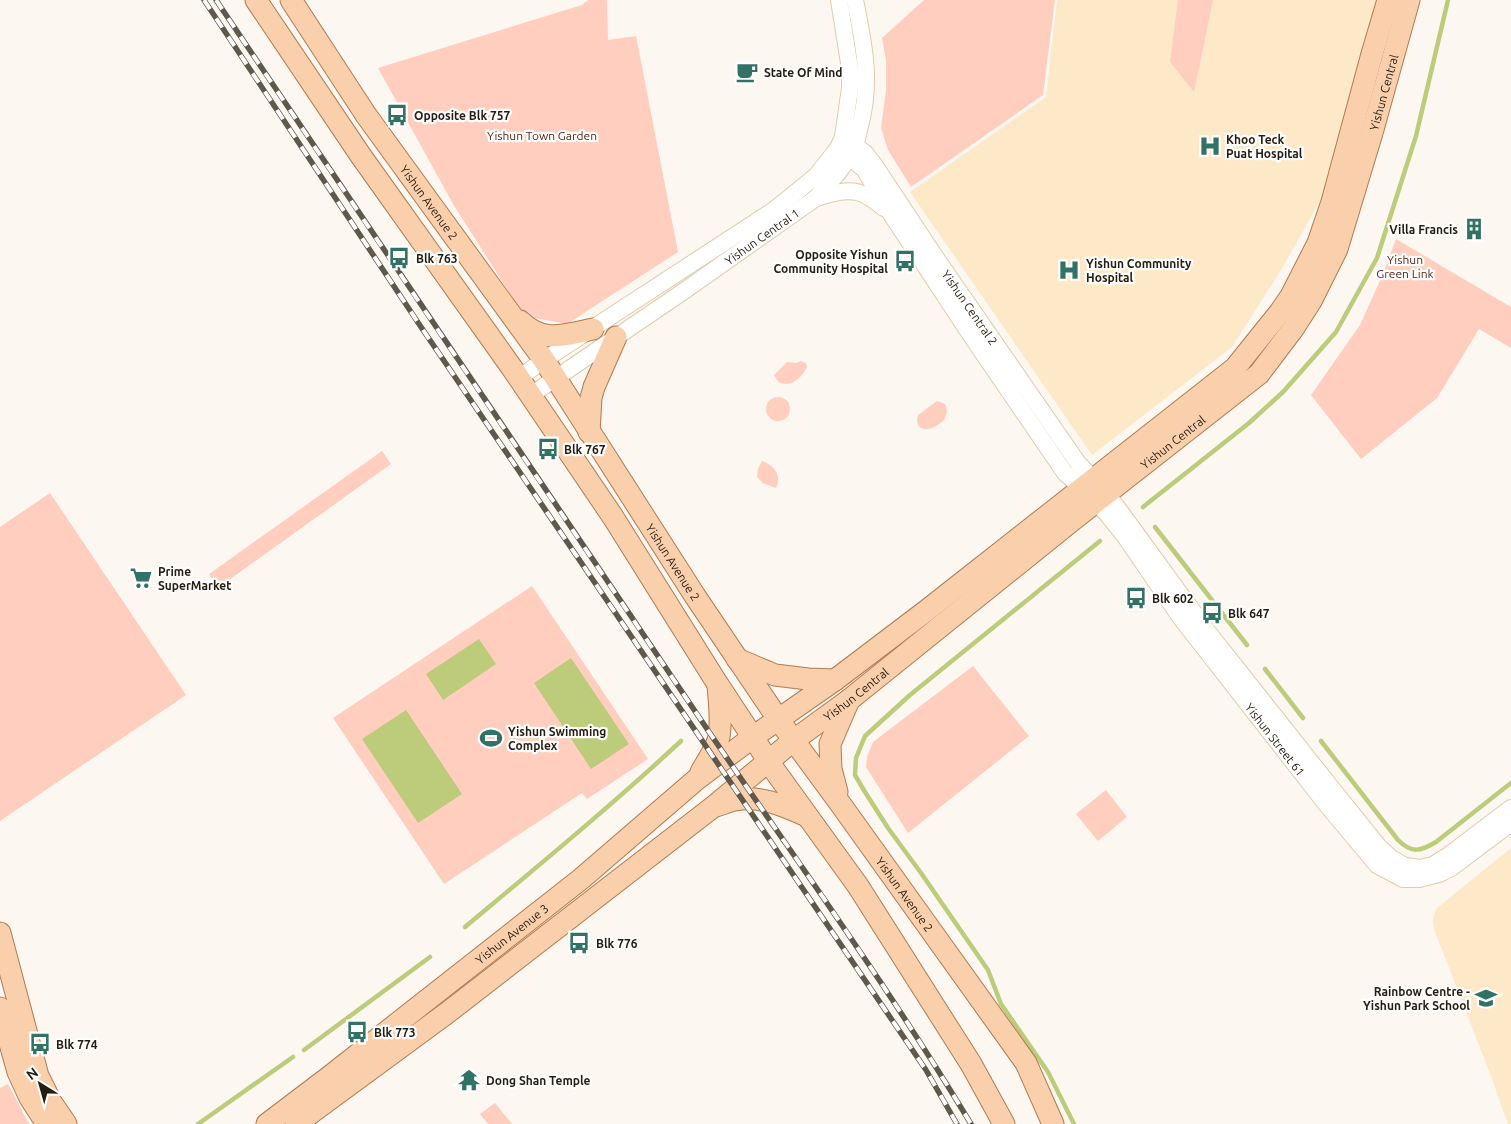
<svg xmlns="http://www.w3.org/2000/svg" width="1511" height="1124" font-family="Ubuntu,sans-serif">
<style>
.built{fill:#fde8c8}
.green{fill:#ffcebe}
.water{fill:#bdcc7a}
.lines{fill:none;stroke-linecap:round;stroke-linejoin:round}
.stream{stroke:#bdcc7a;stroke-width:4.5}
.minor-casing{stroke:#e1cbaa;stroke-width:18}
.major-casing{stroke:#ae7c52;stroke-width:23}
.minor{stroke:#fff;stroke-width:16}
.major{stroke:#facfac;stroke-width:21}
.rail-casing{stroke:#5f584d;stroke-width:5.5}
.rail{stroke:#fff;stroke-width:4;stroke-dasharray:11;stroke-linecap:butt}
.labels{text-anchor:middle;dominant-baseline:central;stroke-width:4.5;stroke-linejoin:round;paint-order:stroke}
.poi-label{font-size:12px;font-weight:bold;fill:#251d11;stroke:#fff;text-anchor:start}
.street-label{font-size:12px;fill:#251d11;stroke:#fff}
.park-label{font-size:12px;fill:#521e0c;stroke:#fff}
</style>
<rect width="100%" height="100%" fill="#fcf7f0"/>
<!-- built -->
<g class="built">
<path d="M1057,0H1379L1323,196L1281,270L1232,347L1092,455L910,192L1046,97Z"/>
<path d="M1511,848V1124H1508L1491,1076L1434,929L1433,918L1436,909Z"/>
</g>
<!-- green -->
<g class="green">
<path d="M588,0H607L608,40L636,36L678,252L567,324L524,316L453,204L378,68L582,5Z"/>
<path d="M924,0H1055L1043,95L911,187L888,150L881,128L886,90V60L882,38Z"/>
<path d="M1178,0H1213L1194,92L1170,62Z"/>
<path d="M1396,239L1511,307V348L1479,329L1437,398L1361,459L1311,395L1360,325L1383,274Z"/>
<path d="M801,361L806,363L807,367C803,376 791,389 779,382C778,381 775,377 774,375L787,362L796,363Z"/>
<circle cx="778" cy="409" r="12"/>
<path d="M937,401L945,404C957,425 910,442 918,415Z"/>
<path d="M382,451L391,464L219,587L209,574Z"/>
<path d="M762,461C774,465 782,475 776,488L763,483L757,477L758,469Z"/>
<path d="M50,493L186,695L0,821V527Z"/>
<path d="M532,586L648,759L587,799L582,793L444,884L333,718Z"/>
<path d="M973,666L1029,736L908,833L866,767L867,757L873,742Z"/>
<path d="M1106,790L1127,817L1098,841L1076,814Z"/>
<path d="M8,1084L29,1124H0V1088Z"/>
<path d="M495,1103L512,1124H488L480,1114Z"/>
</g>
<!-- water -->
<g class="water">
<path d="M479,639L496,664L443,700L426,674Z"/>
<path d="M571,658L629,744L591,769L534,683Z"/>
<path d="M406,710L462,794L418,823L362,739Z"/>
</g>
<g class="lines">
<!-- stream -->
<g class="stream">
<path d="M1143,507L1249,423L1283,392L1336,332L1377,258L1416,136L1448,0"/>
<path d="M1155,527L1247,645"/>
<path d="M1265,669L1303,718"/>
<path d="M1321,741L1398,840C1412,854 1421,851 1436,842L1511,783"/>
<path d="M465,927C538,866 611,806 681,741"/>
<path d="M304,1050L430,957"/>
<path d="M198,1124L293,1057"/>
<path d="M1074,1124L1048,1072L1001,1004L988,970L921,873L888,828L865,792L855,775L856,758L865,736L910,695L1100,541"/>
</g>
<!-- minor casing -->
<g class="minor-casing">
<g id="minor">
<path id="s1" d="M843,137L865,153L873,163L936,258L1078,463L1107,494L1122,514L1208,632L1326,781L1379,847L1391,858L1405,866L1420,868L1433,865L1449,855L1511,808"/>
<path id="s2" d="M838,148L864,169L889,211L970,334L1065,473L1083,489L1106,513L1124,535L1180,617L1326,804L1377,865L1403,879H1419L1439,874L1451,868L1511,823"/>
<path d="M816,198C833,193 851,187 867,196C873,199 878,204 884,208"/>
<path d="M519,378L544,360L774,210L816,176L838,148L843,137L850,88V69L839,0"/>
<path id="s3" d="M531,395L684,291L816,198C830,182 847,165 855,145C858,139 858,132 860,126C872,81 864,45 855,0"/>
</g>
</g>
<!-- major casing -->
<g class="major-casing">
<g id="major">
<path d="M256,0L361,156L512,368L613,517L717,683L775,771L858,886L971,1064L1004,1124"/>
<path id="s4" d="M291,0L366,115L544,360L695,596L778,719L839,802L1026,1063L1053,1124"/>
<path d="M520,321C544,344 564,335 593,329"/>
<path d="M589,432L591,398L594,387L616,337"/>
<path d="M737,659L775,675L808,679L835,680"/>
<path d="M701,772C707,761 716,749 719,737C722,720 719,701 718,685"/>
<path d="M837,792L831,769L830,744L849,700"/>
<path d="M716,806C723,804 729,801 735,800C761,795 784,806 807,816"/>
<path d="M0,933L38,1076L51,1102L66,1124"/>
<path d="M0,1008L18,1072L30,1098L47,1124"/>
<path id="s5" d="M267,1124L329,1077L581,879L697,779L753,737L835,680L926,611L1235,368L1280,312L1291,296L1318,243L1332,202L1372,54L1388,0"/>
<path id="s6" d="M296,1124L447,1013L713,807L794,740L849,700L1074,519L1259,374L1293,329L1311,301L1337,249L1372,133L1409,0"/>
</g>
</g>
<!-- minor -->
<use href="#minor" class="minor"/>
<!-- major -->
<use href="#major" class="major"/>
<!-- rail casing -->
<g class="rail-casing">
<g id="rail">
<path d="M204,0L419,324L926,1070L957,1124"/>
<path d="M216,0C378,241 540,482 703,723C793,856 888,986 971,1124"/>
</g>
</g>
<!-- rail -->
<use href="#rail" class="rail"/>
</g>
<!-- icons -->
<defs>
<g id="cafe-bare" transform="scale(1.725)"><path d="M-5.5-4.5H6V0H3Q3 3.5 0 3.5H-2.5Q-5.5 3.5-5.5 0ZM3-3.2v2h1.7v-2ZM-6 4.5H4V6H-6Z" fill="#307364" stroke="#fff" stroke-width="2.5" paint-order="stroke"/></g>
<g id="bus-bare" transform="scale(1.725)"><path d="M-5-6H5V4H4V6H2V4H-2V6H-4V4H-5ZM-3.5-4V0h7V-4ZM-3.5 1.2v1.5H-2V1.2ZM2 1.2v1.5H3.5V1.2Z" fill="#307364" stroke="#fff" stroke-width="2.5" paint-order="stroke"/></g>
<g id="hospital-bare" transform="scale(1.725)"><path d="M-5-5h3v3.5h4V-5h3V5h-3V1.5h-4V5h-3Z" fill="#307364" stroke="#fff" stroke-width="2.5" paint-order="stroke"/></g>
<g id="building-bare" transform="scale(1.725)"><path d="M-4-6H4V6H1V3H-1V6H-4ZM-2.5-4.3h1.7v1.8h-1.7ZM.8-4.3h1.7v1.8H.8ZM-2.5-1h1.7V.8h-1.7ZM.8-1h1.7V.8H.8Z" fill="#307364" stroke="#fff" stroke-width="2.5" paint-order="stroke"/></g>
<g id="supermarket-bare" transform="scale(1.725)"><path d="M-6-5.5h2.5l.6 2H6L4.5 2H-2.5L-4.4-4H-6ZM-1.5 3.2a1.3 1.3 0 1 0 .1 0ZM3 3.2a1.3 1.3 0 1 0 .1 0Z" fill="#307364" stroke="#fff" stroke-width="2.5" paint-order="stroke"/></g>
<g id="stadium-bare" transform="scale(1.725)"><path d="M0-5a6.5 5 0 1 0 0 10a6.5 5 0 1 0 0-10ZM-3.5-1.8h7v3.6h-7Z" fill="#307364" stroke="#fff" stroke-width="2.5" paint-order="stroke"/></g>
<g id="school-bare" transform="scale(1.725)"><path d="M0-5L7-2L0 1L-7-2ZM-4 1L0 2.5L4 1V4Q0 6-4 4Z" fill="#307364" stroke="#fff" stroke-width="2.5" paint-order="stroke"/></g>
<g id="temple-bare" transform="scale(1.725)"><path d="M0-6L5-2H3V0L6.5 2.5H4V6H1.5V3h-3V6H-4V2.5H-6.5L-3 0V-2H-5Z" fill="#307364" stroke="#fff" stroke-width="2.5" paint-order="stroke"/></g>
</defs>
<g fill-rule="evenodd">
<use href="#cafe-bare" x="747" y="72"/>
<use href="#bus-bare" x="397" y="115"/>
<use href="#hospital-bare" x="1210" y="146"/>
<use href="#building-bare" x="1474" y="229"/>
<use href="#bus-bare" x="399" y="258"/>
<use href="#bus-bare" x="905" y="261"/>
<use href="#hospital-bare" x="1069" y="270"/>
<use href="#bus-bare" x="548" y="449"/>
<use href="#supermarket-bare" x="141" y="578"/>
<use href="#bus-bare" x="1136" y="598"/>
<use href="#bus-bare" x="1212" y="613"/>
<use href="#stadium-bare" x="491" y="738"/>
<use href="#bus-bare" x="579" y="943"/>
<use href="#school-bare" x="1486" y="998"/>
<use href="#bus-bare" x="357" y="1032"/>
<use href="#bus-bare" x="40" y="1044"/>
<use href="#temple-bare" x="469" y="1080"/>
</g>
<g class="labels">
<!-- poi labels -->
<g class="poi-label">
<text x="764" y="72">State Of Mind</text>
<text x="414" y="115">Opposite Blk 757</text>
<text x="1226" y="139">Khoo Teck<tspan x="1226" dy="14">Puat Hospital</tspan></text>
<text x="1458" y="229" text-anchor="end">Villa Francis</text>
<text x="888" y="254" text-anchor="end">Opposite Yishun<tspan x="888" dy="14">Community Hospital</tspan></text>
<text x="416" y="258">Blk 763</text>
<text x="1086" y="263">Yishun Community<tspan x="1086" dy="14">Hospital</tspan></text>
<text x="564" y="449">Blk 767</text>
<text x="158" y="571">Prime<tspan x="158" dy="14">SuperMarket</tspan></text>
<text x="1152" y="598">Blk 602</text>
<text x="1228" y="613">Blk 647</text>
<text x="508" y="731">Yishun Swimming<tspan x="508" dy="14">Complex</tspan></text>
<text x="596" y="943">Blk 776</text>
<text x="1470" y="991" text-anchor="end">Rainbow Centre -<tspan x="1470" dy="14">Yishun Park School</tspan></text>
<text x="374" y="1032">Blk 773</text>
<text x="56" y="1044">Blk 774</text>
<text x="486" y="1080">Dong Shan Temple</text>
</g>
<!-- street labels -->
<g class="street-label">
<text stroke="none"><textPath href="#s6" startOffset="1532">Yishun Central</textPath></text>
<text stroke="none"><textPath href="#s4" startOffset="245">Yishun Avenue 2</textPath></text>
<text stroke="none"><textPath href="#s3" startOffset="280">Yishun Central 1</textPath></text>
<text stroke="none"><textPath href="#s1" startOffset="214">Yishun Central 2</textPath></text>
<text stroke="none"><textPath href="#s6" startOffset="1111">Yishun Central</textPath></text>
<text stroke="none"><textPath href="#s4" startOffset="680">Yishun Avenue 2</textPath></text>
<text stroke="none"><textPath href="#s6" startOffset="706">Yishun Central</textPath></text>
<text stroke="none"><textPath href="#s2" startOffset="738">Yishun Street 61</textPath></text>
<text stroke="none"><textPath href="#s4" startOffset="1085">Yishun Avenue 2</textPath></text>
<text stroke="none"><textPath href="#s5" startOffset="310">Yishun Avenue 3</textPath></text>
</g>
<!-- park labels -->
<g class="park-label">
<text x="542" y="135">Yishun Town Garden</text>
<text x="1405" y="259">Yishun<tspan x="1405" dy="14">Green Link</tspan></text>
</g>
</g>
<!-- north arrow -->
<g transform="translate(40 1084) rotate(323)" stroke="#ffffff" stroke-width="4" paint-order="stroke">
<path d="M0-4L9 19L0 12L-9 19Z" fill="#251d11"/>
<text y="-8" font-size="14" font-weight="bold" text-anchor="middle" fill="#251d11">N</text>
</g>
</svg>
